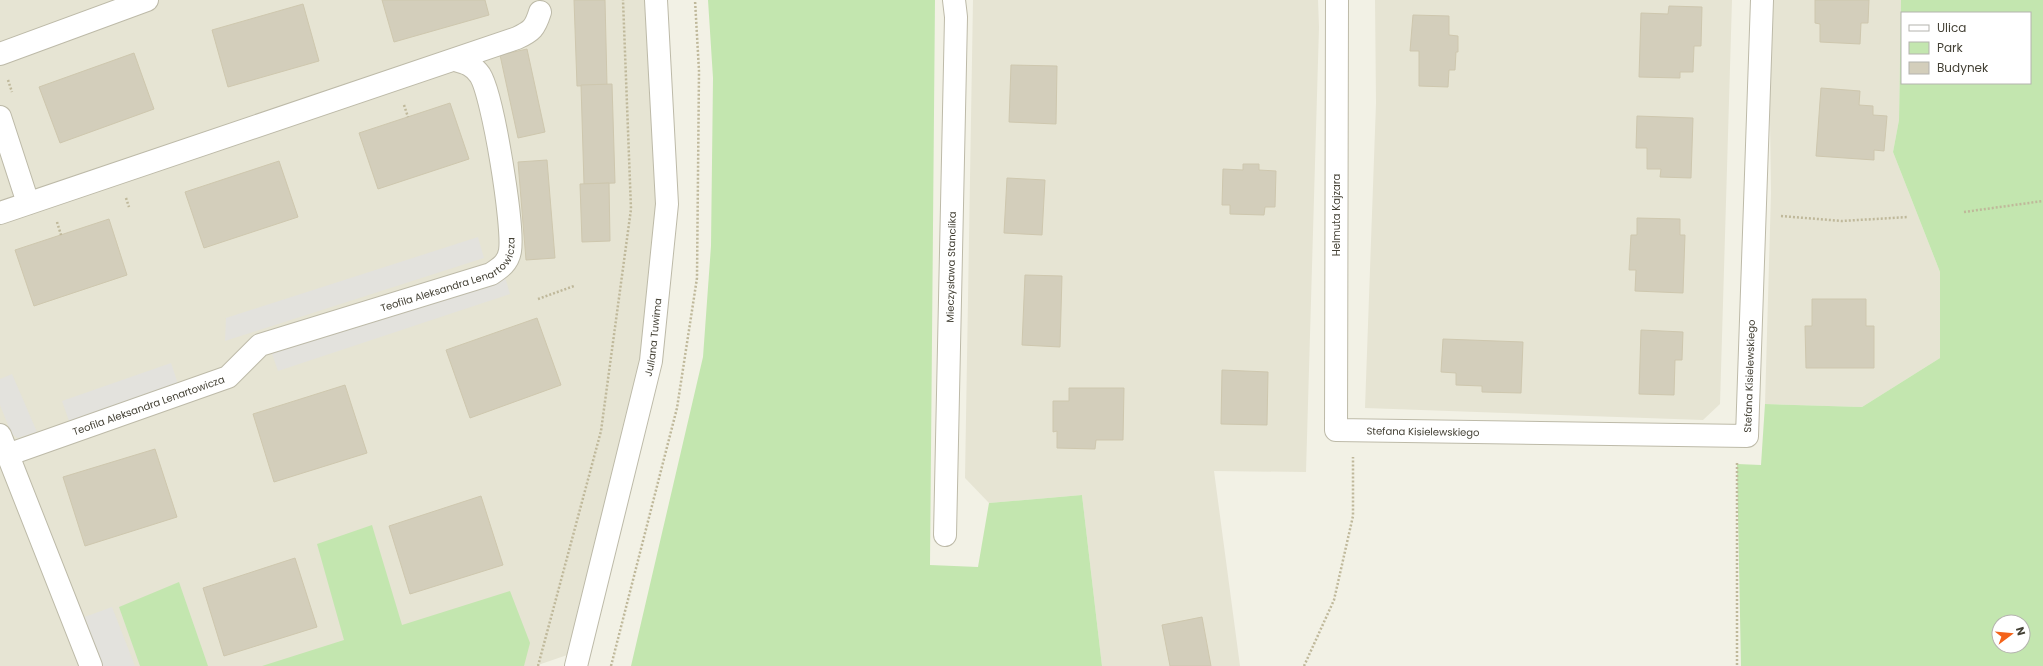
<svg xmlns="http://www.w3.org/2000/svg" width="2043" height="666" font-family="Poppins,sans-serif">
<style>
.residential{fill:#e6e4d3}
.green{fill:#c3e6af;fill-rule:evenodd}
.parking{fill:#e3e2dd}
.building{fill:#d3cebb;stroke:#cec7ae}
.lines{fill:none;stroke-linecap:round;stroke-linejoin:round}
.minor-casing{stroke:#bdbaa8;stroke-width:24}
.path{stroke:#bfb89a;stroke-width:2.5;stroke-dasharray:2 2;stroke-linecap:butt}
.minor{stroke:#fff;stroke-width:22}
.labels{text-anchor:middle;dominant-baseline:central;stroke-width:4;stroke-linejoin:round;paint-order:stroke}
.street-label{font-size:10px;fill:#444135;stroke:#fff}
</style>
<rect width="100%" height="100%" fill="#f2f1e5"/>
<!-- residential -->
<g class="residential">
<path d="M0,0H656L667,204L651,361L579,651L535,666H0Z"/>
<path d="M973,0H1318L1319,27L1306,472L1214,471L1240,666H1102L1082,495L989,503L965,478Z"/>
<path d="M1375,0H1732L1720,404L1703,420L1365,408L1376,103Z"/>
<path d="M1773,0H1901L1899,120L1893,152L1940,272V358L1862,407L1765,404L1771,193L1769,45Z"/>
</g>
<!-- green -->
<g class="green">
<path d="M708,0H935L930,565L978,567L989,503L1082,495L1102,666H631L703,357L711,246L713,78Z"/>
<path d="M1901,0H2043V666H1741L1737,464L1761,465L1765,404L1862,407L1940,358V272L1893,152L1899,120ZM1902,13H2030V83H1902ZM1999,622H2023V646H1999Z"/>
<path d="M372,525L402,625L510,591L530,643L524,666H262L344,640L317,544Z"/>
<path d="M179,582L208,666H140L119,607Z"/>
</g>
<!-- parking -->
<g class="parking">
<path d="M478,237L484,258L225,341L226,318Z"/>
<path d="M504,274L510,294L278,371L271,351Z"/>
<path d="M171,363L178,384L69,421L62,401Z"/>
<path d="M12,374L37,432L18,438L13,435L10,430L0,405V379Z"/>
<path d="M112,607L135,666H96L79,619Z"/>
</g>
<!-- building -->
<g class="building">
<path d="M382,0H485L489,15L394,42Z"/>
<path d="M574,0H605L607,85L577,86Z"/>
<path d="M1815,0H1869L1868,23H1861L1860,44L1820,42V24L1815,23Z"/>
<path d="M303,4L319,61L228,87L212,30Z"/>
<path d="M1669,6L1702,7L1701,46H1694L1693,72H1680V78L1639,77L1641,13L1668,14Z"/>
<path d="M1413,15L1449,16V35L1458,36V52H1456L1455,70H1449L1448,87L1419,86V51H1410Z"/>
<path d="M527,49L545,132L518,138L500,55Z"/>
<path d="M134,53L154,109L60,143L39,87Z"/>
<path d="M1011,65L1057,66L1056,124L1009,122Z"/>
<path d="M612,84L615,183L584,184L581,85Z"/>
<path d="M1821,88L1860,91L1859,105L1873,106V115L1887,116L1884,151L1874,150V160L1816,156Z"/>
<path d="M450,103L469,159L378,189L359,133Z"/>
<path d="M1637,116L1693,118L1691,178L1660,177L1661,169H1647V148H1636Z"/>
<path d="M547,160L555,258L526,260L518,162Z"/>
<path d="M279,161L298,217L204,248L185,192Z"/>
<path d="M1243,164H1259V170L1276,171L1275,207H1265L1264,215L1230,214V205H1222L1223,169L1243,170Z"/>
<path d="M1007,178L1045,180L1042,235L1004,233Z"/>
<path d="M609,183L610,241L582,242L580,184Z"/>
<path d="M1637,218L1680,219V235H1685L1683,293L1635,291L1636,270H1629L1631,235H1637Z"/>
<path d="M109,219L127,275L34,306L15,250Z"/>
<path d="M1025,275L1062,276L1060,347L1022,345Z"/>
<path d="M1812,299H1866V326H1874V368H1806L1805,326H1812Z"/>
<path d="M537,318L561,385L470,418L446,350Z"/>
<path d="M1641,330L1683,332L1682,360H1675L1674,395L1639,394Z"/>
<path d="M1443,339L1523,342L1521,393L1482,392V386L1456,385V373L1441,372Z"/>
<path d="M1222,370L1268,372L1267,425L1221,424Z"/>
<path d="M345,385L367,453L274,482L253,414Z"/>
<path d="M1069,388H1124L1123,440H1096L1095,449L1057,448V431L1053,432V401H1069Z"/>
<path d="M155,449L177,517L85,546L63,477Z"/>
<path d="M481,496L503,565L410,594L389,526Z"/>
<path d="M295,558L317,627L224,656L203,588Z"/>
<path d="M1202,617L1211,666H1170L1162,625Z"/>
</g>
<g class="lines">
<!-- minor casing -->
<g class="minor-casing">
<g id="minor">
<path id="s1" d="M1337,0L1336,430L1747,436L1762,0"/>
<path d="M0,54L147,0"/>
<path d="M0,117L28,203"/>
<path d="M0,213L517,38C532,31 535,28 540,12"/>
<path d="M0,435L91,666"/>
<path id="s2" d="M7,455L228,377L260,345L491,274C500,268 508,263 510,251C514,227 493,95 480,75C473,65 466,63 455,60"/>
<path id="s3" d="M945,535L956,17L954,0"/>
<path id="s4" d="M576,666L651,361L667,204L656,0"/>
</g>
</g>
<!-- path -->
<g class="path">
<path d="M8,80L12,92"/>
<path d="M404,105L408,117"/>
<path d="M126,198L129,207"/>
<path d="M1964,212L2043,201"/>
<path d="M1781,216L1842,221L1908,217"/>
<path d="M57,222L61,235"/>
<path d="M538,299L574,286"/>
<path d="M1737,463V666"/>
<path d="M538,666L601,431L631,209L623,0"/>
<path d="M611,666L677,408L697,278L699,71L695,0"/>
<path d="M1304,666L1334,600L1353,516V457"/>
</g>
<!-- minor -->
<use href="#minor" class="minor"/>
</g>
<g class="labels">
<!-- street labels -->
<g class="street-label">
<text transform="translate(1336 215) rotate(-90)">Helmuta Kajzara</text>
<text stroke="none"><textPath href="#s3" startOffset="268">Mieczysława Stanclika</textPath></text>
<text stroke="none"><textPath href="#s2" startOffset="486">Teofila Aleksandra Lenartowicza</textPath></text>
<text stroke="none"><textPath href="#s4" startOffset="338">Juliana Tuwima</textPath></text>
<text stroke="none"><textPath href="#s1" startOffset="901">Stefana Kisielewskiego</textPath></text>
<text stroke="none"><textPath href="#s2" startOffset="150">Teofila Aleksandra Lenartowicza</textPath></text>
<text stroke="none"><textPath href="#s1" startOffset="517">Stefana Kisielewskiego</textPath></text>
</g>
</g>
<!-- legend -->
<rect x="1901" y="12" width="130" height="72" fill="#ffffff" stroke="#b4b3ae"/>
<rect x="1909" y="25" width="20" height="6" fill="#ffffff" stroke="#b4b3ae"/>
<text x="1937" y="32" font-size="12" fill="#444135">Ulica</text>
<rect x="1909" y="42" width="20" height="12" fill="#c3e6af" stroke="#b4b3ae"/>
<text x="1937" y="52" font-size="12" fill="#444135">Park</text>
<rect x="1909" y="62" width="20" height="12" fill="#d3cebb" stroke="#b4b3ae"/>
<text x="1937" y="72" font-size="12" fill="#444135">Budynek</text>
<!-- north arrow -->
<g transform="translate(2011 634) rotate(74)"><circle r="19" fill="#ffffff" stroke="#b4b3ae"/>
<path d="M0-3L7 15L0 10L-7 15Z" fill="#f4631a"/>
<text y="-6" font-size="11" font-weight="bold" text-anchor="middle" fill="#444135">N</text>
</g>
</svg>
